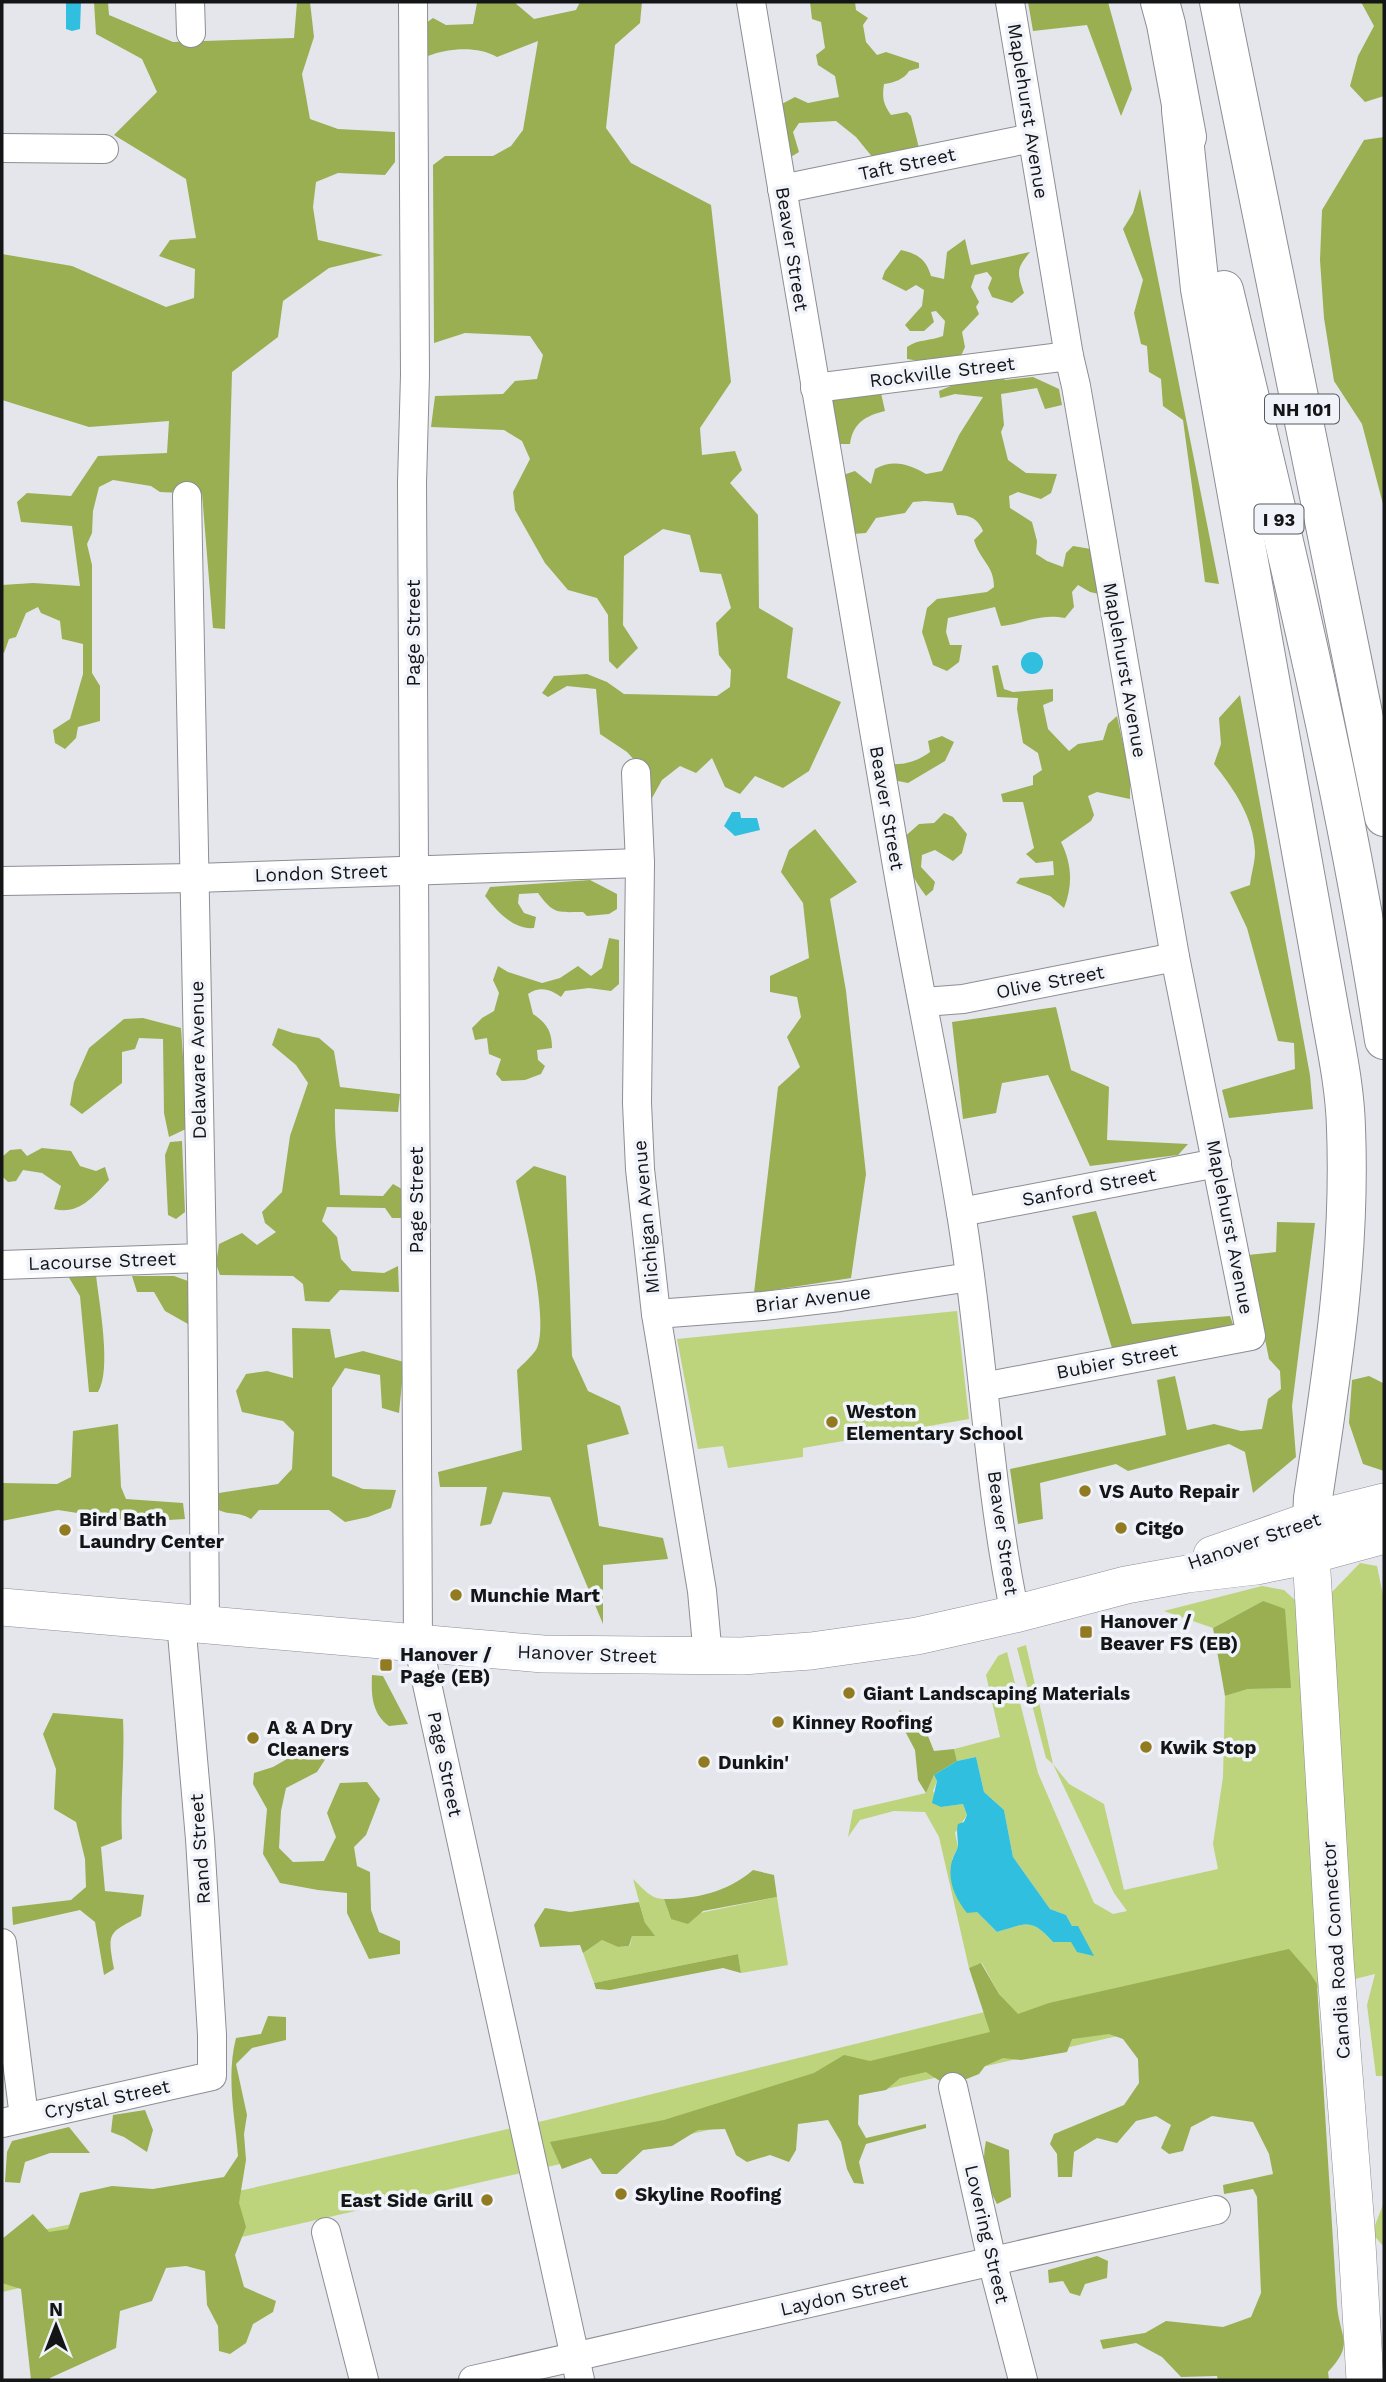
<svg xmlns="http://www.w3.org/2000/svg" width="1386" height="2382" font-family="'Work Sans',sans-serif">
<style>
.green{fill:#bdd37c}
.forest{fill:#99af52}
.water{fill:#30bfde}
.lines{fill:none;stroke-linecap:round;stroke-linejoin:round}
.minor-casing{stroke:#8c8e94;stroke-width:30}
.major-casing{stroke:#8c8e94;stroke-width:38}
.highway-casing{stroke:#8c8e94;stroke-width:40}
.minor{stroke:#fff;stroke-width:28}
.major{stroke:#fff;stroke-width:37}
.highway{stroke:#fff;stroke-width:38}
.poi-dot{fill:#917a20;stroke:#f1f3fa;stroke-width:2.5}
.labels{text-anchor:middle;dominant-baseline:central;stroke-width:7;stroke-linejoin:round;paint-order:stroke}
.shield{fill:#f1f3fa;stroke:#56585b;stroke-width:2}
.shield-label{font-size:18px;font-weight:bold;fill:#141517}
.street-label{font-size:19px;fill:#141517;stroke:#f1f3fa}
.poi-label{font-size:19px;font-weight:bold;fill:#141517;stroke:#f1f3fa;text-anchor:start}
</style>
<rect width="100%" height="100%" fill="#e4e6ec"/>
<!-- green -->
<g class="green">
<path d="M957,1311L969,1419L803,1448V1457L728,1468L723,1446L698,1449L677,1339Z"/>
<path d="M1360,1563L1377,1566L1384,1600V2076H1376L1367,2005L1375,1974L1183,2021L2,2292V2238L248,2189L543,2121L1009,2006L999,1994L982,1963L969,1968L939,1837L925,1812L894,1811L860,1820L848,1837L853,1810L926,1793L934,1775L937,1781L933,1791L941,1807L963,1804L967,1815L955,1833L958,1847L952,1859L977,1912L997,1932C1026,1924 1031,1917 1053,1942L1072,1926L1066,1915L1050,1909L1013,1857L1004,1810L984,1792L976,1757L957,1761L954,1749L1000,1737L986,1675L998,1656L1007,1652L1038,1773L1094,1903L1113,1914L1127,1911L1114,1893L1053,1764L1046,1758L1017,1648L1026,1645L1053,1764L1069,1784L1104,1804L1124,1890L1218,1869L1213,1844L1223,1777L1225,1696L1248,1689L1291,1688L1263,1601L1213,1628L1164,1611L1262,1586L1284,1590L1297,1602L1341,1763L1332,1592Z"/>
<path d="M633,1879C643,1888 650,1899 664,1899L671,1919L777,1897L788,1965L741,1973L738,1954L594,1983L583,1953L602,1940L618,1947L630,1946L632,1936L645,1923Z"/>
<path d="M1384,2202V2247L1372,2233Z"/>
</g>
<!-- forest -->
<g class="forest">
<path d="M94,2H108L109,15L173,42L294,38L297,2H310L314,37L302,74L310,119L338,129L395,132V162L385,175L338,173L316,182L313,207L318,240L383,255L329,268L283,301L278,337L232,372L225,629L213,628L202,494L160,492L151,486L113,480L99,487L93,511L92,533L87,544L92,565V673L100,686V721L78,727L76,738L65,749L55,743L53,730L70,719L83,674V644L62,639L60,621L41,613L38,607L26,613L16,637L9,639L4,653L2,651V585L33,583L80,586L72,526L21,522L17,502L27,493L71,496L98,456L167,453L169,421L89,427L2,400V254L72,266L166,307L194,298L195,269L159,256L170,240L196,238L186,179L114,135L157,92L142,59L96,34Z"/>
<path d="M479,2H514L534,19L576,10L580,2H642L640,23L615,45L606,128L631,163L711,205L731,382L700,428L702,455L735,451L742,470L730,483L758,515L759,608L793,628L787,678L841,702L809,771L783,788L755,776L740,794L725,787L712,758L696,773L680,766L662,780L647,807L640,766L627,752L600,734L596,689L567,686L548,697L542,693L554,676L587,674L607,682L624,694L717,696L730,687L731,670L719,655L716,623L731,608L721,574L700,572L690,535L663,529L624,556L623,625L638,648L617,669L609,661L608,615L597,598L568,590L545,563L515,510L513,492L530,459L522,441L504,430L431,427L435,396L503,394L515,381L537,379L543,355L530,336L465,333L434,343L433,165L445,156H493L511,146L523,130L538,41L497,57C477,46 450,48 428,56L422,47L426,23L433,18L446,25L473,24L477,3Z"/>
<path d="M810,2H855L856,10L868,18L863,25L866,42L877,55L886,52L919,63V68L909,71C905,79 893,83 884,84C882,97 883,104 891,115L907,112L911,116L919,148L878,164L856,137L836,121L799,123L793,132L799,152L789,158L778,106L795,97L808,103L839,97L835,76L818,65L816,55L825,48L821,22L812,19Z"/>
<path d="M1028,2H1108L1132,89L1121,116L1087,25L1033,31Z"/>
<path d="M1361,2H1384V96L1365,102L1350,86L1358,56L1374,26Z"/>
<path d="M1384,137V508L1362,424L1334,381L1324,318L1320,260L1322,210L1364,140Z"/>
<path d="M1140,189L1219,584L1205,582L1183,420L1163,406L1161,379L1149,372L1147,346L1141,344L1134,313L1143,280L1123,229L1133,213Z"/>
<path d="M965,239L971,265L1030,252C1016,269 1017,272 1024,293L1012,303L992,297L988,288L992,278L987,272L975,275L971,287L979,302L976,307L979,314L962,332L965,347L960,358L938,364L907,359V347C918,339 931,341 943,336L945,321L936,311L931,312L934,322L924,331H910L905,325L922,306L924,290L916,285L906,291L882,279L885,271L901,250C918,254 926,259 931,276L944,279L947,252Z"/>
<path d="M1000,375L1005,380L1033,377L1059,389L1062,405L1045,409L1037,388L1001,394L1004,425L1001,432L1008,460L1026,473L1057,474L1051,493L1041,499L1018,492L1009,496L1010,508L1032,522L1037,541L1036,554L1047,561L1063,567L1066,553L1073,546L1091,549L1099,594L1090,592L1078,585L1072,592L1074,607L1065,618C1039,613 1024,624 1001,626L995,607L948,618L946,632L950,645H962L959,662L947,671L933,665L922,632L927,608L937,599L987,592L994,587C994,565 980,561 974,540L983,531C978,519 971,515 957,515L953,503L925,501L913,502L905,513L876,518L866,533L853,534L840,476L855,471L871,484L875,469C893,459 909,464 926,474L942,471L959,435L983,397L955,394L940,398L939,391L960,382Z"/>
<path d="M881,393L885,411C865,416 853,423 850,444H834L826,405L833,399Z"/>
<path d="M998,665L1004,689L1013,692L1053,689V701L1043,705L1048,729L1069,751L1078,744L1103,740L1108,724L1117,716L1130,775V799L1097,792L1088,796L1094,815L1091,821L1061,842C1072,864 1073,885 1064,908L1050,896L1016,883L1020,878L1054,875L1053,861L1036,863L1026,854L1034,848L1023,802H1003L1001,794L1033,785V776L1042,770L1038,753L1023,743L1017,709L1018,698L997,697L992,666Z"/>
<path d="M1240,695L1310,1075L1313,1109L1229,1118L1222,1090L1295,1069L1294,1043L1278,1041L1247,928L1230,892L1250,885C1251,874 1255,863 1255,852C1254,818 1234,789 1214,764L1221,744L1219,718Z"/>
<path d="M942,736L954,742L945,761L908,783L888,779V764C905,765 916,762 930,752L928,741Z"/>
<path d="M944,813L953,817L967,834L962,853L953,861L935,850L922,855L921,867L935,882L933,890L926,896C912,878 906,862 901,840L919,824L934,823Z"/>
<path d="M815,829L857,882L830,899L846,991L866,1174L851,1278L754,1293L778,1087L800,1067L787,1037L801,1017L797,997L770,992V976L809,958L803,903L781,872L789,850Z"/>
<path d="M590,880L617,894V909L609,914L587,916L583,912C558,912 554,915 538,893L519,894L518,903L524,913L536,917L534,928C513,930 497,911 485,896L490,887Z"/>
<path d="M609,938L619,940V984L611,991L589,988L565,991L561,997C550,989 540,986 528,994L533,1014C547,1023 552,1032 552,1048L537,1050L538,1060L545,1066L541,1074L525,1080L502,1081L496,1074L501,1059L489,1054L487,1038L475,1040L472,1028L482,1018L494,1011L499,993L493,980L498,966L508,972L542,983L560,978L578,966L591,976L602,968Z"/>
<path d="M1056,1007L1071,1070L1109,1087L1107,1140L1188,1144L1178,1155L1090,1166L1048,1075L1002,1083L996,1113L963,1119L952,1022Z"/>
<path d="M143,1018L181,1028L188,1128L169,1137L164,1113L163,1039L139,1038L135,1049L122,1052V1083L82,1114L70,1105L74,1082L89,1048L124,1019Z"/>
<path d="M278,1028L293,1033L319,1038L334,1051L340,1087L400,1094L398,1112L335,1109C334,1139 339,1166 340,1195L383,1196L393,1184L402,1189V1218H392L385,1208L327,1207L322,1221L337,1237L341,1259L352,1271L384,1273L398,1266L399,1292L340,1290L329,1302L305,1301L303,1284L293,1276L220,1275L216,1264L219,1244L242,1233L257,1245L276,1232L265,1223L262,1212L282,1192L290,1136L308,1083L296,1065L272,1045Z"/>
<path d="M182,1141L185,1212L176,1219L168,1215L165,1155L170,1142Z"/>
<path d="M42,1148L71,1151L80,1166L96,1171L105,1167L109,1180C93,1197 79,1215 54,1209L61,1186L42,1173L23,1170L16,1181L8,1182L2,1176V1157L10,1150L21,1149L27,1156Z"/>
<path d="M534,1166L566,1176L572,1356L588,1391L620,1406L629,1434L587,1445L599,1526L663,1538L668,1559L603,1565V1624L550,1497L503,1492L491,1524L480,1526L487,1487H440L438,1472L522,1450L517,1370C523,1364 531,1357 536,1350C551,1323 523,1214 516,1181Z"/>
<path d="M1096,1211L1132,1324L1230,1316L1234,1327L1112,1348L1072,1216Z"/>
<path d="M1277,1222L1315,1223L1292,1406L1296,1457L1253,1493L1245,1452L1229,1444L1128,1471L1116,1464L1040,1483L1043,1519L1018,1524L1010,1469L1166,1435L1157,1380L1175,1376L1187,1430L1214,1424L1241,1431L1262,1429L1268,1399L1281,1389L1280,1371L1269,1359L1248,1255L1276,1252Z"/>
<path d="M96,1275C99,1303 112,1370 98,1392H89L80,1296L68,1276Z"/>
<path d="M132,1276H174L188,1281V1324L165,1311L154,1292H137Z"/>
<path d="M292,1328L330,1329L335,1358L363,1351L404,1362L399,1413L382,1408L380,1375L345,1368L332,1388V1476L363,1489L396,1490L391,1508L368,1517L345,1522L329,1510H259L251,1519C236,1510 230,1517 215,1508L219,1493L278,1484L292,1469L294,1432L283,1421L242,1412L236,1391L246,1374L267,1371L293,1378Z"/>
<path d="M1369,1376L1383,1383L1384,1389V1471L1363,1464L1349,1423L1352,1380Z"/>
<path d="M118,1424L121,1487L126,1499L183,1503L185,1519L136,1522L58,1510L2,1521V1483L57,1484L71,1477L73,1431Z"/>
<path d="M1263,1601L1285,1609L1291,1688L1248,1689L1225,1696L1213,1628Z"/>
<path d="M372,1675L383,1676L408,1724L389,1726C372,1714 371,1695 372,1675Z"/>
<path d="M900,1710L928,1736L934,1751L954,1749L957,1761L934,1775L926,1793L918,1780L915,1750L897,1716Z"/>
<path d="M53,1713L123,1719C125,1759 120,1798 122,1839L101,1847L105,1891L144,1895L141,1916C108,1933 107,1932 114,1969L104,1975L95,1922L80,1910L13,1925L12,1907L71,1900L86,1887L85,1859L76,1822L54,1809L56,1769L43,1734Z"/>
<path d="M306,1748L328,1755L317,1772L286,1788L281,1811L279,1848L293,1862L324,1861L336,1837L327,1813L340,1783L367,1782L380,1799L366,1835L354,1847L357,1866L370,1872L371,1910L379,1932L400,1941V1954L369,1959L347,1913V1893L318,1890L280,1883L263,1854L267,1809L253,1784L254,1773L273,1767Z"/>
<path d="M753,1870L774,1875L777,1897L703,1911L688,1924L671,1919L664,1899C696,1899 728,1892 753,1870Z"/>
<path d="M639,1902L645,1923L655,1936H632L629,1946L618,1947L602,1940L583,1953L580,1945L540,1947L534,1925L545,1908L570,1912Z"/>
<path d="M1289,1949L1310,1973L1317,1984L1337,2305C1340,2339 1355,2343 1328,2372L1329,2380H1218L1217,2376L1181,2377L1162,2357L1136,2343L1103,2349L1100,2340L1145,2333L1166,2321L1223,2327L1251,2317L1261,2293L1257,2197L1253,2189L1224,2194L1223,2185L1273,2174L1269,2154L1253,2122L1212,2116L1191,2127L1183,2151L1169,2154L1161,2148L1171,2125L1156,2116L1136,2121L1117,2143L1097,2138L1074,2152L1072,2177H1058L1057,2154L1050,2144L1054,2134L1124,2105L1139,2083L1138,2059L1123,2039L1109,2034L1072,2039L1067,2052L1021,2060L1003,2058L985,2066L979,2074L964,2080L943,2083L926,2072L900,2078L886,2090L859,2095L858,2124L866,2138L926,2124V2128L866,2144L859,2162L864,2184L854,2183L847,2169L841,2142L828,2120L798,2124L796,2150L789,2162L770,2155L747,2162L736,2155L725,2129L698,2130L672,2146L643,2150L617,2174H602L591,2158L562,2169L550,2142L664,2120L814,2073L844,2055L870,2061L990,2032L969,1968L981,1963L999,1994L1018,2014L1049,2003Z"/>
<path d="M738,1954L741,1973L723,1968L610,1990L596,1989L594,1983Z"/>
<path d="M268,2016L286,2017V2040L252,2048L236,2064L247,2115L244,2134L246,2160L239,2203L246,2227L235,2255L244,2287L276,2301L273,2312L253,2324L246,2343L230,2354L219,2351L218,2326L207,2305L205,2271L186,2266L166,2268L152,2301L120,2311L116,2348L50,2378V2380H31L21,2289L2,2283V2239L33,2214L49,2232L68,2229L80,2193L112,2186L153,2189L224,2177L238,2156C235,2116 226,2077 236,2038L261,2034Z"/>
<path d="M145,2110L153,2130L147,2152L124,2137L111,2132L113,2115Z"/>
<path d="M69,2127L90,2153H50L25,2162L20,2183L5,2182L7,2152L12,2141Z"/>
<path d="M986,2141L1009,2150L1011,2197L997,2204C986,2184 981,2163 986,2141Z"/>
<path d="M1097,2256L1108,2261L1107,2278L1085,2284L1080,2296L1070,2293L1063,2281L1049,2283L1048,2270Z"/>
</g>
<!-- water -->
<g class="water">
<path d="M66,2L81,3L80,29L72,31L66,29Z"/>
<circle cx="1032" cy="663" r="11"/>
<path d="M732,812H740L741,818H757L760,830L735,836L724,826Z"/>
<path d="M976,1757L984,1792L1004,1810L1013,1857L1050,1909L1066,1915L1072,1926H1078L1094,1956L1077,1952L1071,1942H1053C1031,1917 1026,1924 997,1932L977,1912L967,1913C955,1898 947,1881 952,1861C953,1856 957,1851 958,1846C958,1837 956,1832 958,1824L964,1822L967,1815L963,1804L941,1807L932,1803L937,1781L934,1775L957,1761Z"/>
</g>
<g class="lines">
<!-- minor casing -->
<g class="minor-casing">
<g id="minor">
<path d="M190,2L191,33"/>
<path d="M413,2L415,375L412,483L418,1643L580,2380"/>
<path d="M751,2C799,288 846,574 896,860C916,976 941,1091 960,1207C983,1342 987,1481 1015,1614"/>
<path d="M2,148L104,149"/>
<path d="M782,189L1032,138"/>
<path d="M815,388L1069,356"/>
<path d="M187,496L202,1258L205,1624"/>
<path d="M636,773L640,863L637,1103L640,1169L656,1314L702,1591L708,1657"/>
<path d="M2,881L195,878L640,863"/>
<path d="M924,1002L963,999L1175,957"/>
<path d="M961,1212L1217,1163"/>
<path d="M2,1265L202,1258"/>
<path d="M656,1314L763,1306L840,1297L970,1277"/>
<path d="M983,1387L1251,1336L1175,957L1076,386L1069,356L1010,2"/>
<path d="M2,1943L24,2117"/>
<path d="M953,2087L992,2261L1023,2380"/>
<path d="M2,2123L212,2076V2035L200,1839L181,1622"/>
<path d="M326,2232L364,2380"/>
<path d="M473,2380L1216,2210"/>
</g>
</g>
<!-- major casing -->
<g class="major-casing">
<g id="major">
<path d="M1312,1529L1311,1555L1335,1960L1356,2227L1365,2380"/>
<path d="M1212,1555L1312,1520L1384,1502"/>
<path d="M2,1607L543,1654L742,1656L811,1651L917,1636L1015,1614L1126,1585L1187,1574L1256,1566L1311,1555L1384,1535"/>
</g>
</g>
<!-- highway casing -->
<g class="highway-casing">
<g id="highway">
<path d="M1160,2L1166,24L1187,137"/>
<path d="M1219,2L1384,817"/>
<path d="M1181,110L1200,289L1329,1007C1336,1047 1345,1087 1346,1128C1351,1255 1332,1373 1313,1498L1312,1520"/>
<path d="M1224,290C1284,539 1345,787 1384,1040"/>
</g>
</g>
<!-- minor -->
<use href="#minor" class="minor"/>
<!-- major -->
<use href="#major" class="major"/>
<!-- highway -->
<use href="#highway" class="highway"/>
</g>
<!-- markers -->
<g class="poi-dot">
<circle cx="832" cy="1422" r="7"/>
<circle cx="1085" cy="1491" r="7"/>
<circle cx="1121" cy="1528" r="7"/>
<circle cx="65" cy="1530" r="7"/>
<circle cx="456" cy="1595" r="7"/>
<rect x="1079" y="1625" width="14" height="14" rx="3.5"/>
<rect x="379" y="1658" width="14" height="14" rx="3.5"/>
<circle cx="849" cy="1693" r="7"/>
<circle cx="778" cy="1722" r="7"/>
<circle cx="253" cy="1738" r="7"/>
<circle cx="1146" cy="1747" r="7"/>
<circle cx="704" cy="1762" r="7"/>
<circle cx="621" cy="2194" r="7"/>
<circle cx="487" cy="2200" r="7"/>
</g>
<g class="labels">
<!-- shield labels -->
<g class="shield">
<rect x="1265" y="394.5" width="74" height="29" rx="5"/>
<rect x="1254.5" y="504.5" width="49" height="29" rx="5"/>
</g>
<g class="shield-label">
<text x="1302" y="409">NH 101</text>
<text x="1279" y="519">I 93</text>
</g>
<!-- street labels -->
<g class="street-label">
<text transform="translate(1028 111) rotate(81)">Maplehurst Avenue</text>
<text transform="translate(907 164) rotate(-12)">Taft Street</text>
<text transform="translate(792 249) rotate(81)">Beaver Street</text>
<text transform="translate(942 372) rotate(-7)">Rockville Street</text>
<text transform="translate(413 633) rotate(-90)">Page Street</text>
<text transform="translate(1125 670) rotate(80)">Maplehurst Avenue</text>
<text transform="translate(887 808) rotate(80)">Beaver Street</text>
<text transform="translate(321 873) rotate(-2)">London Street</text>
<text transform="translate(1050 982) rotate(-11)">Olive Street</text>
<text transform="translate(198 1060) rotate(-91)">Delaware Avenue</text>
<text transform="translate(1089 1187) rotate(-11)">Sanford Street</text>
<text transform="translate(416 1200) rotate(-90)">Page Street</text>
<text transform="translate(646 1217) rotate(-95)">Michigan Avenue</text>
<text transform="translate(1230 1227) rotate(79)">Maplehurst Avenue</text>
<text transform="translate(102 1261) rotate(-2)">Lacourse Street</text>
<text transform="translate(813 1299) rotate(-7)">Briar Avenue</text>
<text transform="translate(1117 1361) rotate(-11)">Bubier Street</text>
<text transform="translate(1003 1533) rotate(82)">Beaver Street</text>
<text transform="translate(1254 1541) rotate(-19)">Hanover Street</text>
<text transform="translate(587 1654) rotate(2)">Hanover Street</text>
<text transform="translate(445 1764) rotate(78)">Page Street</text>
<text transform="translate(200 1849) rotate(-94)">Rand Street</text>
<text transform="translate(1336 1950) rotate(-94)">Candia Road Connector</text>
<text transform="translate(107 2099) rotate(-12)">Crystal Street</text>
<text transform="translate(987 2234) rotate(77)">Lovering Street</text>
<text transform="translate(844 2295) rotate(-13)">Laydon Street</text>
</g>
<!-- poi labels -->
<g class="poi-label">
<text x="846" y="1411">Weston<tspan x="846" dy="22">Elementary School</tspan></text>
<text x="1099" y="1491">VS Auto Repair</text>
<text x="79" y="1519">Bird Bath<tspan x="79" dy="22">Laundry Center</tspan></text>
<text x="1135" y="1528">Citgo</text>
<text x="470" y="1595">Munchie Mart</text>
<text x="1100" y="1621">Hanover /<tspan x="1100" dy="22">Beaver FS (EB)</tspan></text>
<text x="400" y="1654">Hanover /<tspan x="400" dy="22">Page (EB)</tspan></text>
<text x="863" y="1693">Giant Landscaping Materials</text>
<text x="792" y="1722">Kinney Roofing</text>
<text x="267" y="1727">A &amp; A Dry<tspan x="267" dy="22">Cleaners</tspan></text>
<text x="1160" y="1747">Kwik Stop</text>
<text x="718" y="1762">Dunkin'</text>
<text x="635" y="2194">Skyline Roofing</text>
<text x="473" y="2200" text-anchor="end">East Side Grill</text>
</g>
</g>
<!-- border -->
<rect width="1386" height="2382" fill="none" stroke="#141517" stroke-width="7"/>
<!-- north arrow -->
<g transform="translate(56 2326)" stroke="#f1f3fa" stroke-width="5" paint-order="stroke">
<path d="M0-5L12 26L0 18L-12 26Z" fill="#141517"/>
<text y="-10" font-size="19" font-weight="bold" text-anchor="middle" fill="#141517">N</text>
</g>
</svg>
